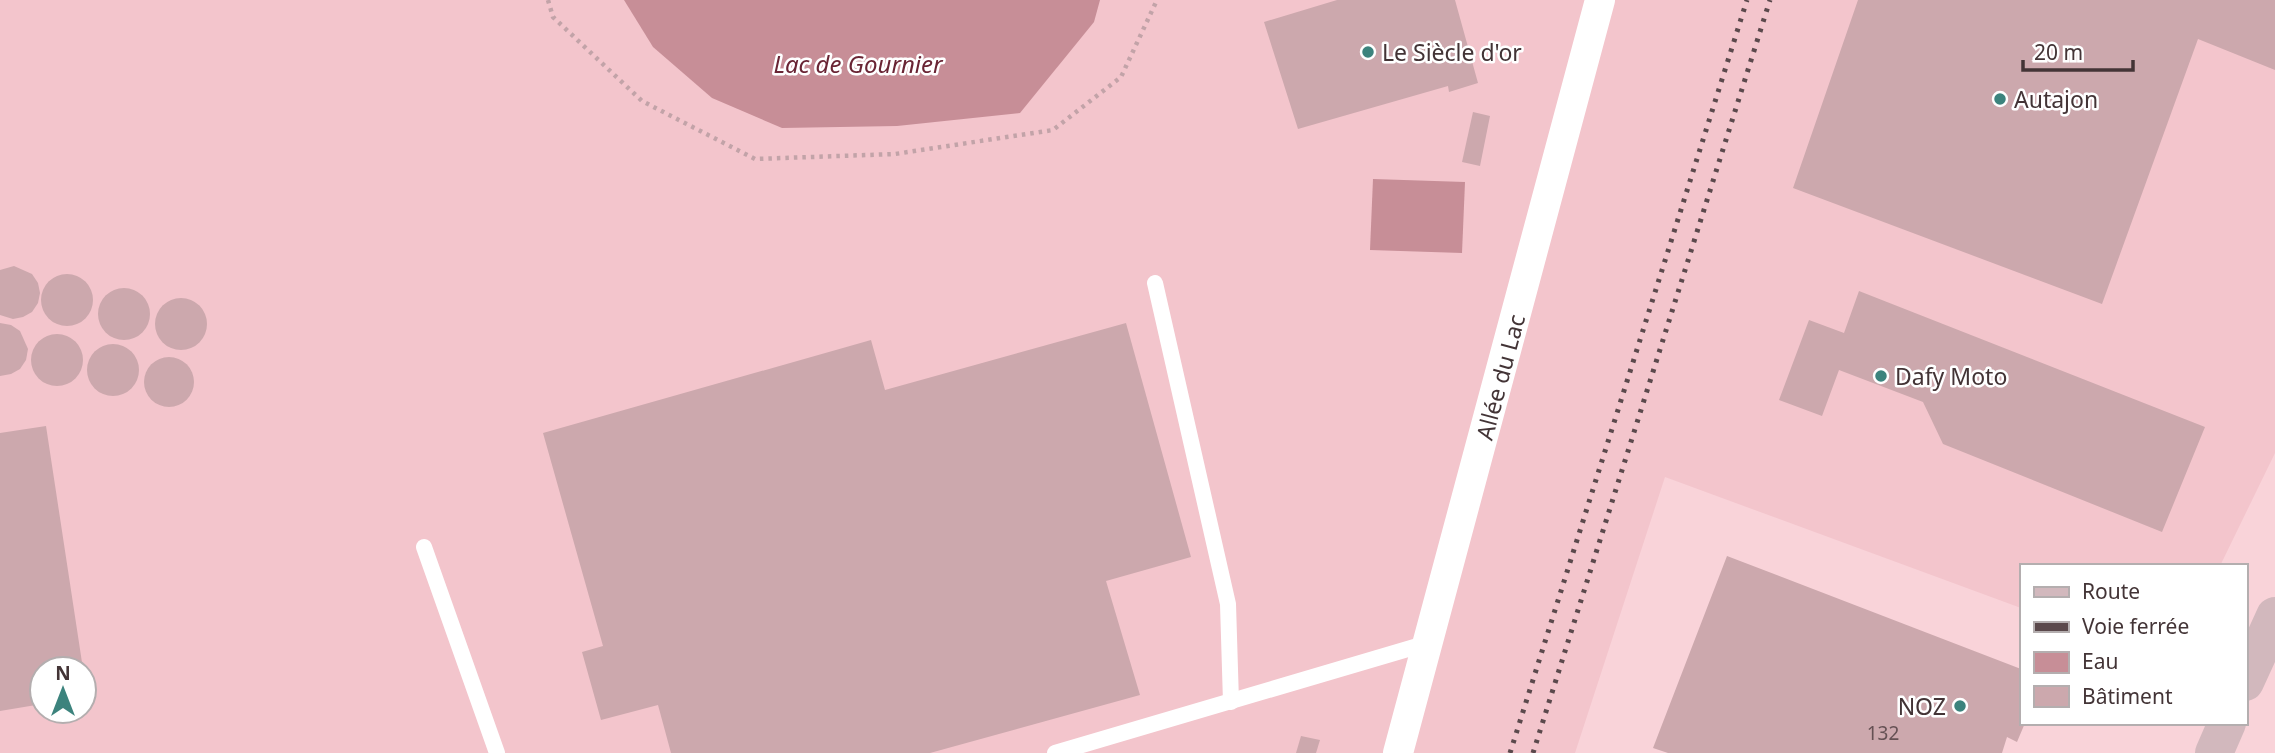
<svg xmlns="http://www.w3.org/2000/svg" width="2275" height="753" font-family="'Noto Sans',sans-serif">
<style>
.built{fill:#f3c5cc;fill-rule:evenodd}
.water{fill:#c78e97}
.building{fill:#cca8ad}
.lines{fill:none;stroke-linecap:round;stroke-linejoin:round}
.path{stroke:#c2a3a8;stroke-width:4.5;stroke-dasharray:3.5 5;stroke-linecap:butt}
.service{stroke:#fff;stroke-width:16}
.minor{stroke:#fff;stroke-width:30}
.secondary{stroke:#d2b8bd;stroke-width:38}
.rail{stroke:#5b494c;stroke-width:5;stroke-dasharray:3.5 7;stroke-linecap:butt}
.poi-dot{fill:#3c837d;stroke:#fff;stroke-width:2.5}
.labels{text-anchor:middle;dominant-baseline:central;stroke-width:5;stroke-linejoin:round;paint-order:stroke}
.number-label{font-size:19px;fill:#655154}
.poi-label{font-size:23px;fill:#433436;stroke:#fff;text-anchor:start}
.street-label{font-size:23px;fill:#433436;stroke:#fff}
.water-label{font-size:24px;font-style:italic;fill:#692434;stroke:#fff}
</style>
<rect width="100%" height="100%" fill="#f9d3d9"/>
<!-- built -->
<path class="built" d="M0,0H2275V453L2220,566H2021V608L1665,477L1575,753H0ZM42,669H84V711H42Z"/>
<!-- water -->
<g class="water">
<path d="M624,0H1100L1094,22L1020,113L897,126L782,128L712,98L653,47Z"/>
<path d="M1373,179L1465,182L1462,253L1370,250Z"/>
</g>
<!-- building -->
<g class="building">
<path d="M1337,0H1455L1478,83L1449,92L1448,86L1298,129L1264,22Z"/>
<path d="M1858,0H2275V70L2198,39L2102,304L1793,188Z"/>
<path d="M1473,112L1490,116L1480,166L1462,162Z"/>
<path d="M14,266L32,274L38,283L40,293L38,303L32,312L23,317L13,319L0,315V270Z"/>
<circle cx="67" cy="300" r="26"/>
<circle cx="124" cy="314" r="26"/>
<path d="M1859,291L2205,427L2162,532L1943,444L1923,402L1839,370L1822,416L1779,400L1809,320L1844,333Z"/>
<circle cx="181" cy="324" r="26"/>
<path d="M0,323L11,325L20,331L28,349L26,360L20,369L11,374L0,376Z"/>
<path d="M1126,323L1191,557L1106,581L1140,695L930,753H671L658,705L601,720L582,652L603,646L543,433L871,340L885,390Z"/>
<circle cx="57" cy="360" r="26"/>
<circle cx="113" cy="370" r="26"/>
<circle cx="169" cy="382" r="25"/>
<path d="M46,426L83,669H42V704L0,711V433Z"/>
<path d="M1727,556L2021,669V696L2019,703L2021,704V723H2025L2017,742L2007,737L2002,753H1668L1653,748Z"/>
<path d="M1301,736L1320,740L1316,753H1296Z"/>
</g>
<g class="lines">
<!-- path -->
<path class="path" d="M548,0L553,17L642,101L755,159L895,154L1053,130L1121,77L1157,0"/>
<!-- service -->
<g class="service">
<path d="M1155,283L1228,604L1231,702"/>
<path d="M424,547L497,753"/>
<path d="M1055,753L1428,643"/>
</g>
<!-- minor -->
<path class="minor" d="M1398,753L1600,0"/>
<!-- secondary -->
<g class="secondary">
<path d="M2245,682L2275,616"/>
<path d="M2214,753L2227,723"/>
</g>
<!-- rail -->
<g class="rail">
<path d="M1510,753L1747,0"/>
<path d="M1533,753L1770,0"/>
</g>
</g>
<!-- markers -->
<g class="poi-dot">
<circle cx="1368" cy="52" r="7"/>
<circle cx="2000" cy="99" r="7"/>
<circle cx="1881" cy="376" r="7"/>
<circle cx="1960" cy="706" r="7"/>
</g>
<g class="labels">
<!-- number labels -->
<g class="number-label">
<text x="1883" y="733">132</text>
</g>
<!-- poi labels -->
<g class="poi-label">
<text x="1382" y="52">Le Siècle d'or</text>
<text x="2014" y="99">Autajon</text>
<text x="1895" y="376">Dafy Moto</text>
<text x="1946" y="706" text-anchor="end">NOZ</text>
</g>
<!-- street labels -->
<g class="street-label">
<text transform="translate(1500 377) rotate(-75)">Allée du Lac</text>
</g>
<!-- water labels -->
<g class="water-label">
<text x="858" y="63">Lac de Gournier</text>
</g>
</g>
<!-- legend -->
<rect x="2020" y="564" width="228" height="161" fill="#ffffff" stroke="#b4aeaf" stroke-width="2"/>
<rect x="2034" y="587" width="35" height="10" fill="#d2b8bd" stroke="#b4aeaf" stroke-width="2"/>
<text x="2082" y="599" font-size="21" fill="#433436">Route</text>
<rect x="2034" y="622" width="35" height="10" fill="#5b494c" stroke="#b4aeaf" stroke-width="2"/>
<text x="2082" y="634" font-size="21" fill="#433436">Voie ferrée</text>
<rect x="2034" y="652" width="35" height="21" fill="#c78e97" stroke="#b4aeaf" stroke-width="2"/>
<text x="2082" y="669" font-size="21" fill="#433436">Eau</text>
<rect x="2034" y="686" width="35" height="21" fill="#cca8ad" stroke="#b4aeaf" stroke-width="2"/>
<text x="2082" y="704" font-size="21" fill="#433436">Bâtiment</text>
<!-- north arrow -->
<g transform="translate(63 690)"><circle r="33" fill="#ffffff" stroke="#b4aeaf" stroke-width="2"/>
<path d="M0-5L12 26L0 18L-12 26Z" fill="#3c837d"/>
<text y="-10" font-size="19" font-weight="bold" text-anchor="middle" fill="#433436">N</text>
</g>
<!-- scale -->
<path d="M2023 60v10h110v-10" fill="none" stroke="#433436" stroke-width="3.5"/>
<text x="2034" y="60" font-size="21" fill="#433436" stroke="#ffffff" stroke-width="5" paint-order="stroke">20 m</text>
</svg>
